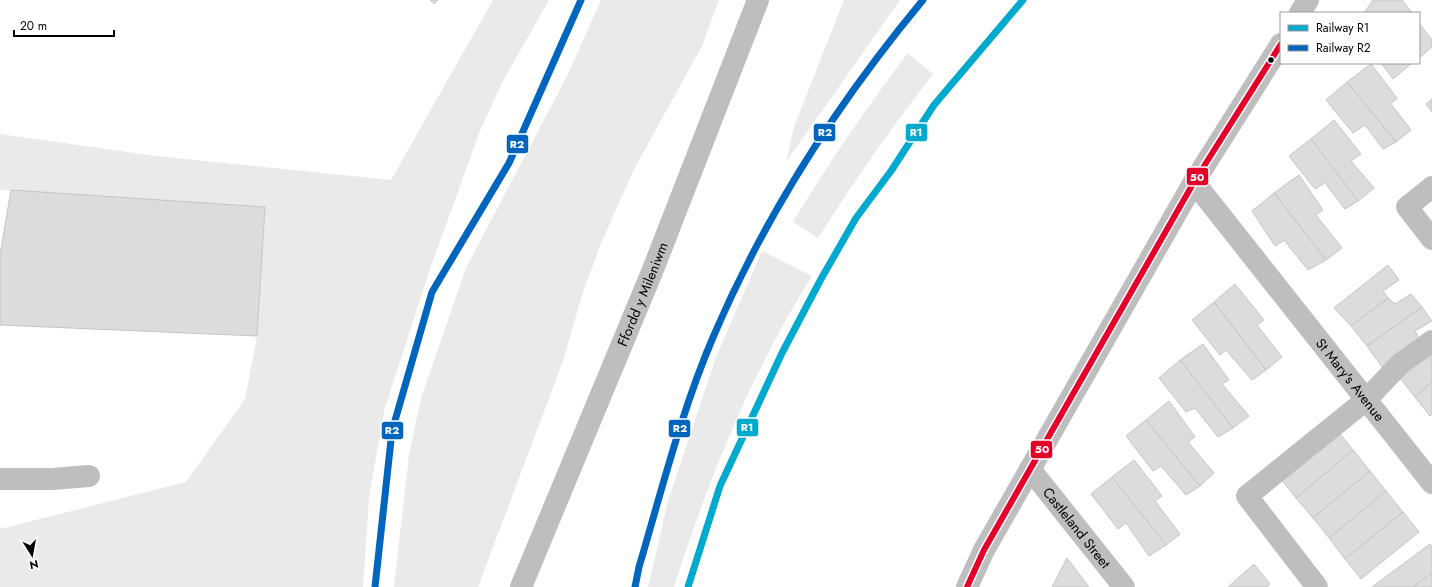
<svg xmlns="http://www.w3.org/2000/svg" width="1432" height="587" font-family="Jost,sans-serif">
<style>
.green{fill:#eaeaea}
.building{fill:#dcdcdc;stroke:#c5c5c5}
.lines{fill:none;stroke-linecap:round;stroke-linejoin:round}
.minor{stroke:#bebebe;stroke-width:22}
.rail{stroke:#bdbdbd;stroke-width:3;stroke-dasharray:6 2 1 2;stroke-linecap:butt}
.bus-1-casing{stroke:#fff;stroke-width:9}
.bus-1{stroke:#e4002b;stroke-width:6}
.rail-1-casing{stroke:#fff;stroke-width:10}
.rail-2-casing{stroke:#fff;stroke-width:10}
.rail-1{stroke:#00a9ce;stroke-width:7}
.rail-2{stroke:#0065bd;stroke-width:7}
.bus-dot{fill:#000;stroke:#fff;stroke-width:1.5}
.labels{text-anchor:middle;dominant-baseline:central;stroke-width:4;stroke-linejoin:round;paint-order:stroke}
.street-label{font-size:14px;fill:#000;stroke:#fff}
.line-badge{stroke:#fff;stroke-width:1.5}
.badge-label{font-size:11px;text-anchor:middle;font-weight:bold;fill:#fff}
</style>
<rect width="100%" height="100%" fill="#fff"/>
<!-- green -->
<g class="green">
<path d="M493,0H549L503,81L480,131L429,272L384,411L369,498L363,587H0V529L186,482L245,399L257,336L265,208L0,190V134L156,156L391,180Z"/>
<path d="M601,0H719L702,46L633,171L600,246L582,295L563,361L478,587H394L409,455L421,398L466,268L567,76Z"/>
<path d="M844,0H900L786,162L794,127Z"/>
<path d="M908,53L933,74C892,127 854,181 818,238L793,222C828,164 866,108 908,53Z"/>
<path d="M762,251L812,276C751,373 709,478 674,587H648L668,501L716,357Z"/>
</g>
<!-- building -->
<g class="building">
<path d="M430,0H438L434,4Z"/>
<path d="M1373,0H1402L1412,13H1364Z"/>
<path d="M1419,23L1432,40V47L1419,58Z"/>
<path d="M1381,63H1412L1393,79Z"/>
<path d="M1371,64L1397,98L1391,104L1411,130L1396,142L1347,82Z"/>
<path d="M1347,82L1396,142L1383,149L1365,125L1353,133L1326,100Z"/>
<path d="M1432,99V112L1426,104Z"/>
<path d="M1334,120L1361,154L1351,161L1374,188L1358,201L1311,139Z"/>
<path d="M1311,139L1358,201L1345,209L1325,183L1315,189L1289,156Z"/>
<path d="M1299,175L1323,210L1316,215L1342,248L1326,260L1274,193Z"/>
<path d="M11,190L265,207L257,336L0,325V255Z"/>
<path d="M1274,193L1326,260L1308,270L1284,240L1275,246L1252,211Z"/>
<path d="M1388,265L1399,280L1383,291L1388,298L1351,326L1334,308Z"/>
<path d="M1235,284L1264,320L1257,325L1282,357L1266,370L1214,302Z"/>
<path d="M1411,294L1422,307L1367,346L1351,326L1388,298L1395,304Z"/>
<path d="M1214,302L1266,370L1252,380L1226,350L1220,355L1192,320Z"/>
<path d="M1422,307L1432,321L1415,331L1420,340L1382,367L1367,346Z"/>
<path d="M1203,344L1229,380L1222,384L1249,416L1233,428L1180,360Z"/>
<path d="M1432,351V382L1415,397L1400,378Z"/>
<path d="M1180,360L1233,428L1218,437L1195,408L1186,412L1159,378Z"/>
<path d="M1432,382V414L1430,416L1415,397Z"/>
<path d="M1169,401L1195,437L1188,442L1214,473L1200,486L1146,420Z"/>
<path d="M1146,420L1200,486L1186,495L1161,466L1153,471L1126,436Z"/>
<path d="M1337,430L1353,450L1296,498L1280,478Z"/>
<path d="M1353,450L1370,471L1313,518L1296,498Z"/>
<path d="M1134,460L1162,496L1155,501L1180,534L1166,545L1112,477Z"/>
<path d="M1370,471L1386,491L1329,538L1313,518Z"/>
<path d="M1112,477L1166,545L1149,556L1126,523L1118,529L1091,494Z"/>
<path d="M1386,491L1403,512L1345,559L1329,538Z"/>
<path d="M1403,512L1419,532L1361,579L1345,559Z"/>
<path d="M1430,544L1432,546V573L1413,587H1372Z"/>
<path d="M1067,558L1089,587H1052Z"/>
<path d="M1254,564L1270,584L1267,587H1228Z"/>
<path d="M1432,573V587H1413Z"/>
</g>
<g class="lines">
<!-- minor -->
<g class="minor">
<path d="M1300,13L1308,0"/>
<path id="s1" d="M1194,182L1432,483"/>
<path d="M1432,187L1407,207L1432,239"/>
<path id="s2" d="M1030,469L1124,587"/>
<path d="M0,479H52L89,476"/>
<path id="s3" d="M521,587L652,272L758,0"/>
<path d="M967,587L984,550L1194,182L1281,44"/>
<path d="M1317,587L1247,496L1366,400L1400,364L1432,341"/>
</g>
<!-- rail -->
<path class="rail" d="M375,587L392,431L432,292L509,163L581,0"/>
<!-- bus-1 casing -->
<g class="bus-1-casing">
<path id="bus-1" d="M967,587L984,550L1194,182L1281,44"/>
</g>
<!-- bus-1 -->
<use href="#bus-1" class="bus-1"/>
<!-- rail-1 casing -->
<g class="rail-1-casing">
<path id="rail-1" d="M688,587L720,486L782,353L821,279L856,218L891,171L934,105L1023,0"/>
</g>
<!-- rail-2 casing -->
<g class="rail-2-casing">
<g id="rail-2">
<path d="M375,587L392,431L432,292L509,163L581,0"/>
<path d="M635,587L639,567C662,489 682,409 714,335C766,214 839,101 923,0"/>
</g>
</g>
<!-- rail-1 -->
<use href="#rail-1" class="rail-1"/>
<!-- rail-2 -->
<use href="#rail-2" class="rail-2"/>
</g>
<!-- markers -->
<circle class="bus-dot" cx="1271" cy="60" r="3.5"/>
<g class="labels">
<!-- street labels -->
<g class="street-label">
<text stroke="none"><textPath href="#s3" startOffset="317">Ffordd y Mileniwm</textPath></text>
<text stroke="none"><textPath href="#s1" startOffset="252">St Mary's Avenue</textPath></text>
<text stroke="none"><textPath href="#s2" startOffset="75">Castleland Street</textPath></text>
</g>
</g>
<g class="line-badge">
<rect x="813" y="123" width="23" height="19" rx="4" fill="#0065bd"/>
<rect x="905" y="123" width="23" height="19" rx="4" fill="#00a9ce"/>
<rect x="506" y="134" width="23" height="20" rx="4" fill="#0065bd"/>
<rect x="1186" y="167" width="23" height="19" rx="4" fill="#e4002b"/>
<rect x="736" y="418" width="23" height="19" rx="4" fill="#00a9ce"/>
<rect x="668" y="419" width="23" height="19" rx="4" fill="#0065bd"/>
<rect x="381" y="421" width="23" height="19" rx="4" fill="#0065bd"/>
<rect x="1030" y="440" width="23" height="19" rx="4" fill="#e4002b"/>
</g>
<g class="badge-label">
<text x="825" y="136">R2</text>
<text x="916" y="136">R1</text>
<text x="517" y="148">R2</text>
<text x="1197" y="181">50</text>
<text x="747" y="431">R1</text>
<text x="680" y="432">R2</text>
<text x="392" y="434">R2</text>
<text x="1042" y="453">50</text>
</g>
<!-- legend -->
<rect x="1280" y="12" width="140" height="52" fill="#ffffff" stroke="#999999"/>
<rect x="1288" y="25" width="20" height="6" fill="#00a9ce" stroke="#999999"/>
<text x="1316" y="32" font-size="12" fill="#000000">Railway R1</text>
<rect x="1288" y="45" width="20" height="6" fill="#0065bd" stroke="#999999"/>
<text x="1316" y="52" font-size="12" fill="#000000">Railway R2</text>
<!-- north arrow -->
<g transform="translate(32 555) rotate(169)" stroke="#ffffff" stroke-width="3" paint-order="stroke">
<path d="M0-3L7 15L0 10L-7 15Z" fill="#000000"/>
<text y="-6" font-size="11" font-weight="bold" text-anchor="middle" fill="#000000">N</text>
</g>
<!-- scale -->
<path d="M14 30v6h100v-6" fill="none" stroke="#000000" stroke-width="2"/>
<text x="20" y="30" font-size="12" fill="#000000" stroke="#ffffff" stroke-width="3" paint-order="stroke">20 m</text>
</svg>
